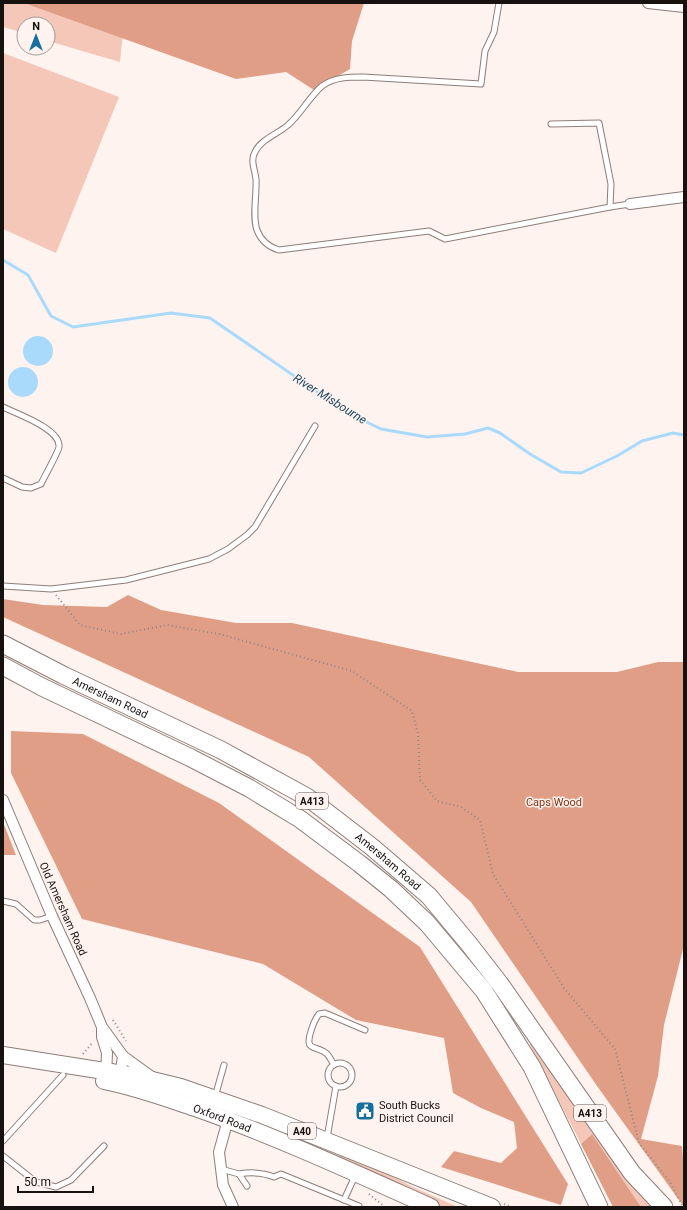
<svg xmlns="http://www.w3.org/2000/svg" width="687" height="1210" font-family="Roboto,sans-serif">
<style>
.green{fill:#f4c7b8}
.forest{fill:#e19e87}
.water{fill:#a9dafc}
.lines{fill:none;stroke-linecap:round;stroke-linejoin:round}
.stream{stroke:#a9dafc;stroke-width:3}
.service-casing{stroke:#8e7d78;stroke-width:7}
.minor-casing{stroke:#8e7d78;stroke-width:12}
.primary-casing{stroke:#8e7d78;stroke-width:18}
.trunk-casing{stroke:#8e7d78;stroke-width:19}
.path{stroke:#918885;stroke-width:2;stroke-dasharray:1 3;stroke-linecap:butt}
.service{stroke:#fff;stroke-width:5}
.minor{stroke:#fff;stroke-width:10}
.primary{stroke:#fff;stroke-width:16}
.trunk{stroke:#fff;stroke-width:17}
.labels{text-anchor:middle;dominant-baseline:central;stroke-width:3;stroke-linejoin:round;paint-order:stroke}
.shield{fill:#fef3ef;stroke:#5c5552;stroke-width:1}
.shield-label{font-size:10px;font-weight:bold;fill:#17110f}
.street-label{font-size:11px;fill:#17110f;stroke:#fef3ef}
.park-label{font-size:11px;fill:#813313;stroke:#fef3ef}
.poi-label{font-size:11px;fill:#17110f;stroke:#fef3ef;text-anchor:start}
.water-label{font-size:12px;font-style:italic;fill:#194965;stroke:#fef3ef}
</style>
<rect width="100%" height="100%" fill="#fef3ef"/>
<!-- green -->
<g class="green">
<path d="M3,3H42L123,32L120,62L48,41V24H24V33L3,27Z"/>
<path d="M3,53L119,97L56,253L3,229Z"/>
<path d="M533,1038L657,1207H641L592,1134L581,1144L530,1045Z"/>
<path d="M337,1152L352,1155L413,1187L458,1207H438L343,1163Z"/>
</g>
<!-- forest -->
<g class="forest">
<path d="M24,3H364L352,41L350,69L314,90L286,72L236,79Z"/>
<path d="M128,595L161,610L236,623H292L518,672H617L658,662H684V945L664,1025L658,1076L641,1139L682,1146L683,1159H684V1207L597,1086L471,902L309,757L3,617V599L43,605L107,607Z"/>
<path d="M11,731L83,734L219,803L420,947L568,1184L561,1205L441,1167L454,1151L501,1163L517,1148L514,1122L481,1108L453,1093L444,1038L356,1020L263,964L82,919L11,773Z"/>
<path d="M3,822L16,855H3Z"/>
<path d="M592,1134L641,1207H613L581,1144Z"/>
</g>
<!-- water -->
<g class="water">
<circle cx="38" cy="351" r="15"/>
<circle cx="23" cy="382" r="15"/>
</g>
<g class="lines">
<!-- stream -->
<path class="stream" d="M3,260L28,275L51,316L73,327L171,313L210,318L348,413L381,429L427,437L465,434L488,428L500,433L530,454L561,472L581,473L617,456L642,441L673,433L684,435"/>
<!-- service casing -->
<g class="service-casing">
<g id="service">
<path d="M499,3L494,32L485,51L481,84L363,77C350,77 334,77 322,86C310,96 300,115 288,125C278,134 261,139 255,152C250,160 255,170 256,179C257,195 252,216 257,230C261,241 269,247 279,250L429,231L445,239L610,207L630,204"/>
<path d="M551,124L599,123L611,184L610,207"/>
<path d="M3,407C17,414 61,429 59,447C58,453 44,477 41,484L31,488L22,487L3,478"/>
<path d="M3,586L51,589L126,580L209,559L228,549L247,535L255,527L315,426"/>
<path d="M3,901L16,904L34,920H40L52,916"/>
<circle cx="340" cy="1075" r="12"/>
<path d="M334,1065C332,1062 330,1057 327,1054C316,1044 304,1053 311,1031C313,1024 315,1019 319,1014L325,1013L365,1030"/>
<path d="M215,1097L224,1065"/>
<path d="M327,1138L336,1086"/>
<path d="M3,1141L63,1075"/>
<path d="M3,1156L36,1182L56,1187L71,1180L104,1146"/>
<path d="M221,1169L239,1174L247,1186"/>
<path d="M239,1174C251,1172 262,1172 274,1177L281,1174L359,1206"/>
<path d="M344,1200L355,1176"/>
</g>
</g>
<!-- minor casing -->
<g class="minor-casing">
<g id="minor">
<path d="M648,3L684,7"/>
<path d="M630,204L684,197"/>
<path d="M3,800L52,916L90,998L102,1027L123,1056L120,1078"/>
<path d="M102,1029V1037L107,1053L106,1076"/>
<path d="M123,1056L152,1077"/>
<path d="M229,1116L219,1152L223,1185L233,1207"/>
</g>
</g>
<!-- primary casing -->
<g class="primary-casing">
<g id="primary">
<path d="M3,1055L136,1076L181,1087L262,1115L492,1207"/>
<path id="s1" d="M104,1081C135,1087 165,1098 195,1108C275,1136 353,1172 431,1207"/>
</g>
</g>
<!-- trunk casing -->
<g class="trunk-casing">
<g id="trunk">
<path id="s2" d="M3,644L63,675L221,750L307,797L372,847L429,896L469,944L500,984L632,1173L664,1207"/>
<path d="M3,666L42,687L191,758L249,788L300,819L360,864L391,889L427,923L484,991L532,1067L599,1207"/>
</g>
</g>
<!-- path -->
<g class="path">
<path d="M56,595L80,625L121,634L167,625L219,634L352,671L412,711L418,734L420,780L437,801L461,807L480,820L493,874L564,988L615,1049L639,1143L670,1182L683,1207"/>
<path d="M113,1020L126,1041"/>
<path d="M83,1054L93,1042"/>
<path d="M369,1194L385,1207"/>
<path d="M504,1204L512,1207"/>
</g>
<!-- service -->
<use href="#service" class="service"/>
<!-- minor -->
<use href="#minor" class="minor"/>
<!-- primary -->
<use href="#primary" class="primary"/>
<!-- trunk -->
<use href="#trunk" class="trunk"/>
</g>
<!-- icons -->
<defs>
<g id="civic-square" transform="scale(1)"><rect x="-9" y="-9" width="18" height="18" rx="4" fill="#166f9f" stroke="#fef3ef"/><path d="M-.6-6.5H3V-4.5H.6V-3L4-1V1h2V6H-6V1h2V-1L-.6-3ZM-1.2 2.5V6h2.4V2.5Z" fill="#fff"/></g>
</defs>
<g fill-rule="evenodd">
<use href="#civic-square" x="365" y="1111"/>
</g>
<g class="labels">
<!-- shield labels -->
<g class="shield">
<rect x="296" y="793" width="32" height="16" rx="3"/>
<rect x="574" y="1105" width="32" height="16" rx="3"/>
<rect x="288" y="1123" width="28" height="16" rx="3"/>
</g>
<g class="shield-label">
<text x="312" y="801">A413</text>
<text x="590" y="1113">A413</text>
<text x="302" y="1131">A40</text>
</g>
<!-- street labels -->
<g class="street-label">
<text stroke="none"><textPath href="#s2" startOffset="120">Amersham Road</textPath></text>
<text stroke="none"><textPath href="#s2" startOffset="444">Amersham Road</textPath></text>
<text transform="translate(63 909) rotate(66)">Old Amersham Road</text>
<text stroke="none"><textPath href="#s1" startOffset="124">Oxford Road</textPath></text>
</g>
<!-- park labels -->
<g class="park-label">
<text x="554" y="802">Caps Wood</text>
</g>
<!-- poi labels -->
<g class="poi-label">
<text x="379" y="1105">South Bucks<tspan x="379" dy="13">District Council</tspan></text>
</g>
<!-- water labels -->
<g class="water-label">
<text transform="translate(330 399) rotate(32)">River Misbourne</text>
</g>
</g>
<!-- border -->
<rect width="687" height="1210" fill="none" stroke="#17110f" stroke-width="8"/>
<!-- north arrow -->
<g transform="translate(36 36)"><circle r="19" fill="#fef3ef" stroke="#a29995"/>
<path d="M0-3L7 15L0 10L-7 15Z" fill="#166f9f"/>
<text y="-6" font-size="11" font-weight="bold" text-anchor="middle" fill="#17110f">N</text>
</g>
<!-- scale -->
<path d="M18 1186v6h75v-6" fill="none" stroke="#17110f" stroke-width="2"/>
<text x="24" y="1186" font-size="12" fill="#17110f" stroke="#fef3ef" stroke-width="3" paint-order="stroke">50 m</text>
</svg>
